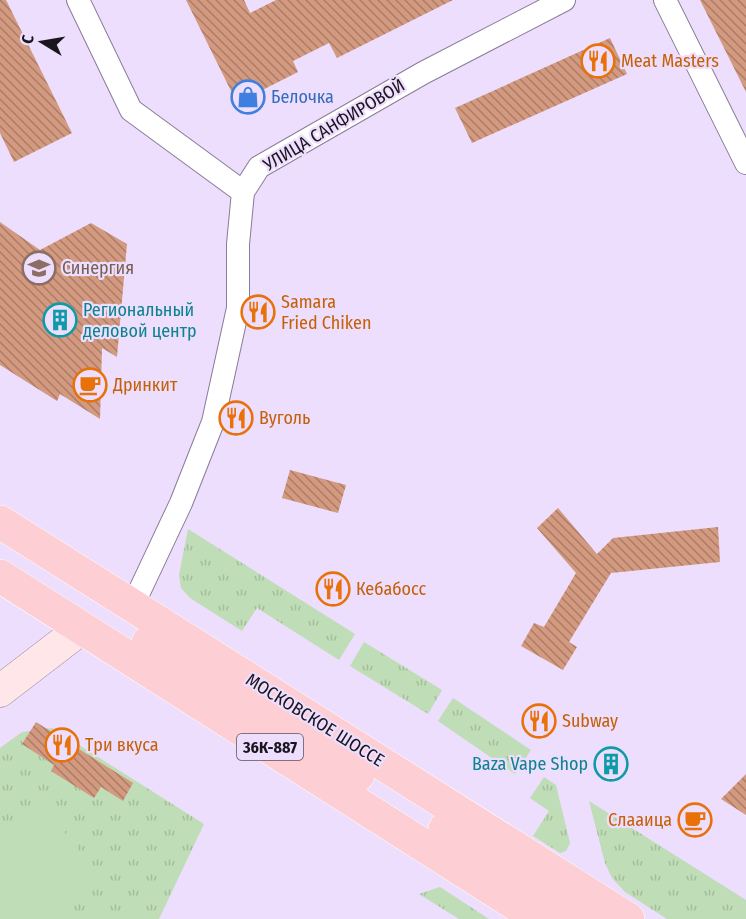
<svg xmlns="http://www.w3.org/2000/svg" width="746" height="919" font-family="'Fira Sans Condensed',sans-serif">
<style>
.grass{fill:url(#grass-tufts)}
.green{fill:#bfddb6}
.building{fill:url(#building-back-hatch)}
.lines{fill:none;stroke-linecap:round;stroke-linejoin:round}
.street-casing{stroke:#897c98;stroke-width:24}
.secondary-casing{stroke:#897c98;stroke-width:33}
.primary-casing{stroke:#fff;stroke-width:34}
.street{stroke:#fff;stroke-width:22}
.secondary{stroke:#fee6e9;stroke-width:32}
.primary{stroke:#fdced3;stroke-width:33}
.labels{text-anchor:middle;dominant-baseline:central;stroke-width:4.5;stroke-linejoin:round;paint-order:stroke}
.shield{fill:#ecdefc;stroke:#595161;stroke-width:1.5}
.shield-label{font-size:16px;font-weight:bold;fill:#1a151f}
.food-label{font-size:18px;fill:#c56008;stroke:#ecdefc;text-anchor:start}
.shop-label{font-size:18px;fill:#366cbe;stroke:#ecdefc;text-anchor:start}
.street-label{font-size:18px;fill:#1a151f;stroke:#ecdefc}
.education-label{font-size:18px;fill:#785e54;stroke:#ecdefc;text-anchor:start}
.culture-label{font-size:18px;fill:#0d838f;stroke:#ecdefc;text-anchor:start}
</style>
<defs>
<pattern id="grass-tufts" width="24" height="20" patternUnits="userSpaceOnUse" patternTransform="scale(1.5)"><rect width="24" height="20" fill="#bfddb6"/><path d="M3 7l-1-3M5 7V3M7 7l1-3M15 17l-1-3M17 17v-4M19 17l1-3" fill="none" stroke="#a4bd9c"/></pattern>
<pattern id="building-back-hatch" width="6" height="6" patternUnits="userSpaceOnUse" patternTransform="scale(1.5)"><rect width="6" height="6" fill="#d49a80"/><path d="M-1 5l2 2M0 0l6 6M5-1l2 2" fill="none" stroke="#ab7c68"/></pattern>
</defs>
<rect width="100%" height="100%" fill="#ecdefc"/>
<!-- grass -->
<g class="grass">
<path d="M188,529L355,634L339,660L257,608L242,631L190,598L181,588L179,575Z"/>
<path d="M364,642L442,690L428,714L350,666Z"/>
<path d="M453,698L531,750L515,774L438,721Z"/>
<path d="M52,728L204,824L159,919H0V748L22,732Z"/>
<path d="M544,777L556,785L570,843L566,851L560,853L533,836L549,811L530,798Z"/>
<path d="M589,801L746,900V919H667L625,892L612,878L605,863Z"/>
<path d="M440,887L489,919H459L419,894Z"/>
</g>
<!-- green -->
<path class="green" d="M46,809L100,877L46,919H0V845Z"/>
<!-- building -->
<g class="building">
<path d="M0,0H6L72,133L14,162L0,133Z"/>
<path d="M186,0H244L250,13L276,0H453L337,58L329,43L293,61L298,72L237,103Z"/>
<path d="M700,0H746V92Z"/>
<path d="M610,38L627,74L472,143L455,108Z"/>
<path d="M0,222L40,250L91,223L127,244L117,357L102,348L100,419L60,394L57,401L0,365Z"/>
<path d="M290,470L346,485L338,513L282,498Z"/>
<path d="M558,508L597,554L613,538L718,527L720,562L611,573L569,642L577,647L563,670L521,646L534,623L544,627L576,573L537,528Z"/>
<path d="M36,722L133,783L123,801L101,787L94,798L51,771L54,765L22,744Z"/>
<path d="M746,774V815L721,799Z"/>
</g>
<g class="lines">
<!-- street casing -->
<g class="street-casing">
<g id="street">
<path d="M78,0L131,110L243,192"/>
<path d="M665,0L746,163"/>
<path d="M132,607L181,503L213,422L238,308V244L243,192L259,167L423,73L564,0"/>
</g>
</g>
<!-- secondary casing -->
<g class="secondary-casing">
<path id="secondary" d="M0,691L82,628"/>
</g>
<!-- primary casing -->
<g class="primary-casing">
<g id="primary">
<path d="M0,522L628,919"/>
<path d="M0,576L539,919"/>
<path d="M148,643L358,775"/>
<path d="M445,829L585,919"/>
</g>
</g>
<!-- street -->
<use href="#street" class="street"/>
<!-- secondary -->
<use href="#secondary" class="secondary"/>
<!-- primary -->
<use href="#primary" class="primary"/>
</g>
<!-- icons -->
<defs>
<g id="restaurant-ring" transform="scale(1.725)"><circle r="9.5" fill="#ecdefc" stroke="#e8710a" stroke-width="1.5"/><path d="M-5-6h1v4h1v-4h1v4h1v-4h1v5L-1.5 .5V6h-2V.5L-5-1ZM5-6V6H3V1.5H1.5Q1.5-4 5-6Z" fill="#e8710a"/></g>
<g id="shop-ring" transform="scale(1.725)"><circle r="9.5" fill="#ecdefc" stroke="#3f7fe0" stroke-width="1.5"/><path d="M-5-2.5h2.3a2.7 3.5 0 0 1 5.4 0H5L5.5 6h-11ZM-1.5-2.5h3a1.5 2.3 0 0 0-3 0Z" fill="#3f7fe0"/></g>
<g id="university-ring" transform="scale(1.725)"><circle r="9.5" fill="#ecdefc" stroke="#8d6e63" stroke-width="1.5"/><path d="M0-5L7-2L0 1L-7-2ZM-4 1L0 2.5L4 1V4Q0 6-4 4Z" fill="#8d6e63"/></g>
<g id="building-ring" transform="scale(1.725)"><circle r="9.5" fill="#ecdefc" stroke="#0f9aa8" stroke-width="1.5"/><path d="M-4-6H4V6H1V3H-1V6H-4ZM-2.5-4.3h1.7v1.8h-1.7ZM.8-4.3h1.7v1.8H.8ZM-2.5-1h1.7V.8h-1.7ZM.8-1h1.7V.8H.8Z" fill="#0f9aa8"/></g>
<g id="cafe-ring" transform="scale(1.725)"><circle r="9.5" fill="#ecdefc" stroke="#e8710a" stroke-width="1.5"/><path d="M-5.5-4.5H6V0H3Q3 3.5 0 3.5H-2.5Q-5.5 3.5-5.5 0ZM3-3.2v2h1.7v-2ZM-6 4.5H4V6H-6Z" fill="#e8710a"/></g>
</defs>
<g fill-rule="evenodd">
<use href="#restaurant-ring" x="598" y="61"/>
<use href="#shop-ring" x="248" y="97"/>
<use href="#university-ring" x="39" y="268"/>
<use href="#restaurant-ring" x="258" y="312"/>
<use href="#building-ring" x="60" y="320"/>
<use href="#cafe-ring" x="90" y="385"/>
<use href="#restaurant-ring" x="236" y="418"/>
<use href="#restaurant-ring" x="333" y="589"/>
<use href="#restaurant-ring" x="539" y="721"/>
<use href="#restaurant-ring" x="62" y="745"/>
<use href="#building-ring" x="611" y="764"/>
<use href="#cafe-ring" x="695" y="820"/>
</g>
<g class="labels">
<!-- shield labels -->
<rect class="shield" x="237" y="734" width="66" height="26" rx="4.5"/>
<g class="shield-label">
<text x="270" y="747">36К-887</text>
</g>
<!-- food labels -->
<g class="food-label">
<text x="621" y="61">Meat Masters</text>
<text x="281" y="302">Samara<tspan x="281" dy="21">Fried Chiken</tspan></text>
<text x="113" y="385">Дринкит</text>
<text x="259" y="418">Вуголь</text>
<text x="356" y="589">Кебабосс</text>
<text x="562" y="721">Subway</text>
<text x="85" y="745">Три вкуса</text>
<text x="672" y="820" text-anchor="end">Слааица</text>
</g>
<!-- shop labels -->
<g class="shop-label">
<text x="271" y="97">Белочка</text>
</g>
<!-- street labels -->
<g class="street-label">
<text transform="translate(334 125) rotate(-31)">УЛИЦА САНФИРОВОЙ</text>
<text transform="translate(315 720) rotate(32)">МОСКОВСКОЕ ШОССЕ</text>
</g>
<!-- education labels -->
<g class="education-label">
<text x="62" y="268">Синергия</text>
</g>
<!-- culture labels -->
<g class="culture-label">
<text x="83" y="310">Региональный<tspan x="83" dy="21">деловой центр</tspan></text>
<text x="588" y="764" text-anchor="end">Baza Vape Shop</text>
</g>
</g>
<!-- north arrow -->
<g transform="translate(42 42) rotate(281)" stroke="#ecdefc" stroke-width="4.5" paint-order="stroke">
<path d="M0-4.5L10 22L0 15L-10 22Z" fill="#1a151f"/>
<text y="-9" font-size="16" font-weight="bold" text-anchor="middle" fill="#1a151f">С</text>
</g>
</svg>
